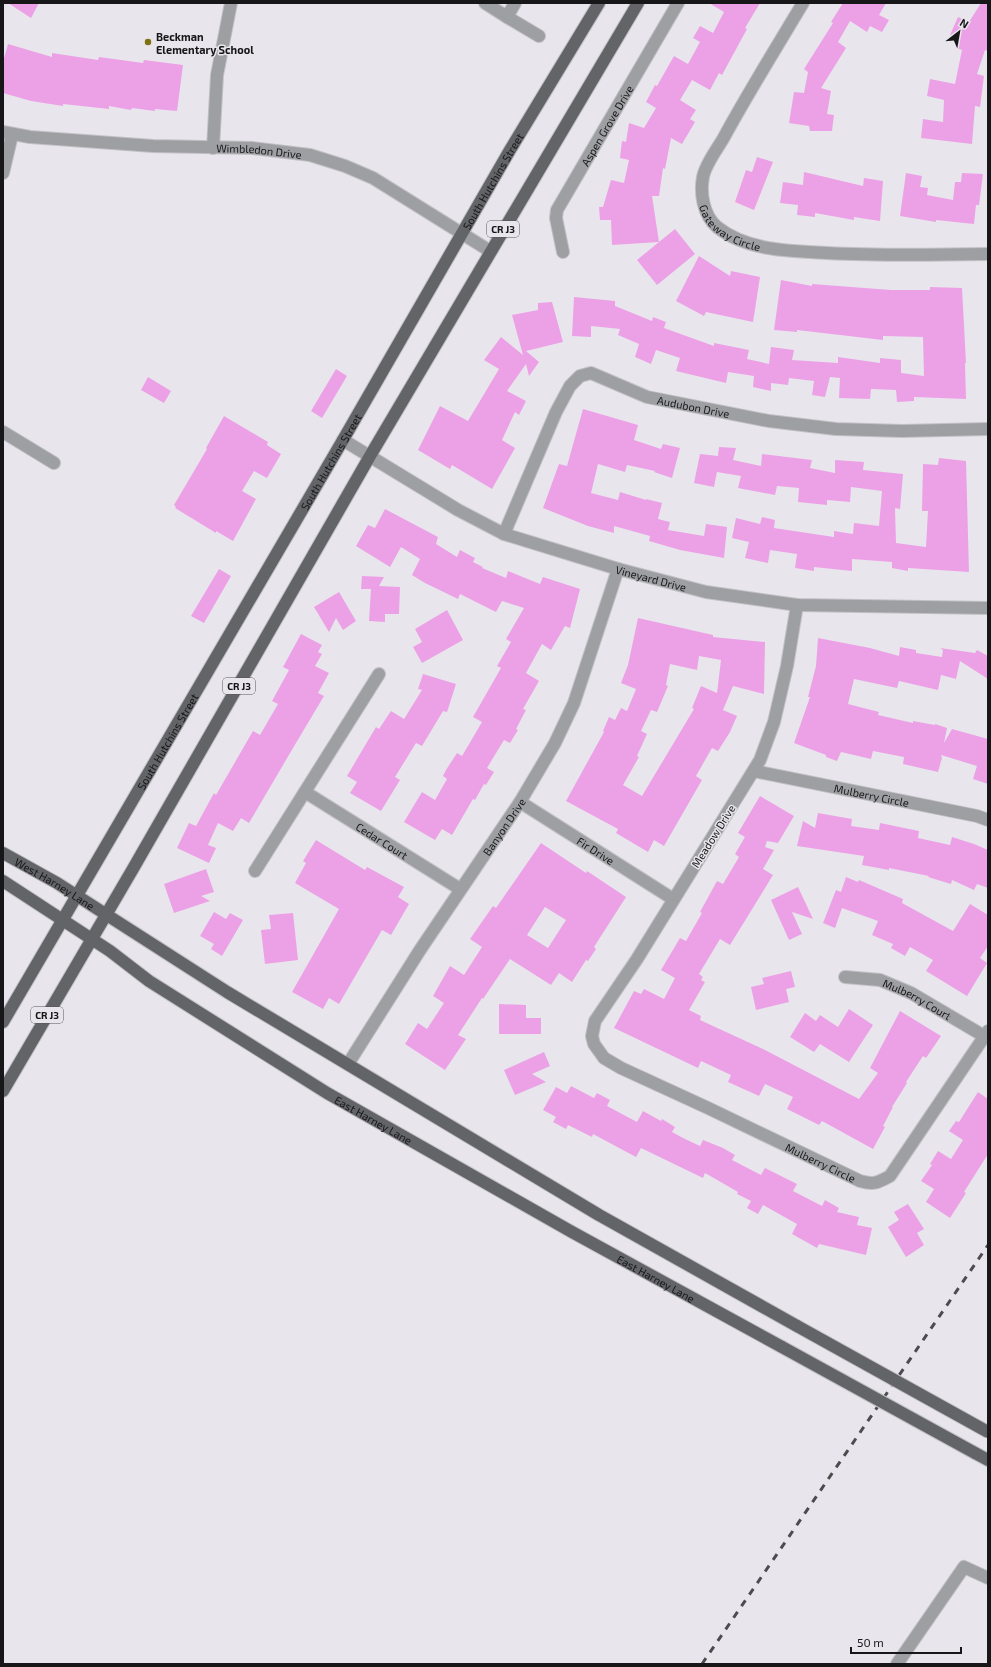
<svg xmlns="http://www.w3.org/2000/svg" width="991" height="1667" font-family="'Exo 2',sans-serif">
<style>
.building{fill:#eca1e7;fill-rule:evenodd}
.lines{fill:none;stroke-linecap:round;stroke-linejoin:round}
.minor-casing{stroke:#c2c1c6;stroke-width:14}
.major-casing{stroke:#c2c1c6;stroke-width:14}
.minor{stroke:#9e9fa2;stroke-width:12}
.major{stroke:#626468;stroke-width:12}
.rail{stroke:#4c4b4e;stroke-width:3;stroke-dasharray:7 7;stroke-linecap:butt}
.major-bridge-casing{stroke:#c2c1c6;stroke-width:14;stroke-linecap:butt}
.major-bridge{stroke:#626468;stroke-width:12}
.poi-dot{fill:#7d7111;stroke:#e8e6ec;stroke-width:1.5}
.labels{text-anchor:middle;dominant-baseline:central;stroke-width:3;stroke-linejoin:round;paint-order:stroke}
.shield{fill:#e8e6ec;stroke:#565458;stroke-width:1}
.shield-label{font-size:10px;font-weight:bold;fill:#171618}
.poi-label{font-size:11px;font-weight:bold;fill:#171618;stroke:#e8e6ec;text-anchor:start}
.street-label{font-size:11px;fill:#171618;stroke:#e8e6ec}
</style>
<rect width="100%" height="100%" fill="#e8e6ec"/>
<!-- building -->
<g class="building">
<path d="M8,3H39L31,18Z"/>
<path d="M709,3H760L745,28L747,29L722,75L719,73L710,90L692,80L680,100L696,110L690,119L695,122L682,144L671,138L665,169L663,168L659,196H652L659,242L612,245L611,220H600L599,207H603L611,180L624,183L629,160L620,158L622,141L626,142L629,123L644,128L656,108L646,102L655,85L657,86L674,56L688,64L700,42L693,38L700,26L713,33L724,12Z"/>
<path d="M843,3H886L879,15L889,20L882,32L870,26L867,32L850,21L838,42L846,48L821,88L831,91L827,114L834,115L832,131H810L809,126L789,123L794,92L804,93L808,72L804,69L833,23L831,22Z"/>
<path d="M981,3H988V51L985,50L977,74L984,76L980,107L975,106L972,144L921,138L923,119L943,122L944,100L927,96L930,79L955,84L962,50L956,48L960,40L950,35L958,17L969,22Z"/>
<path d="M8,44L52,57V53L98,60L99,57L143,63L144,60L183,65L177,111L155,109V111L132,108L131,110L109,106V109L63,104V106L31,101L3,93V62Z"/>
<path d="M757,157L773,162L754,210L735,202L746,170L752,172Z"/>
<path d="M804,172L863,186L864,178L883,181L880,221L854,217V220L815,213V217L797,215L798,205L780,203L783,182L803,185Z"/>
<path d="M906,173L922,176L920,187L928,188L927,195L953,200L955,182H961L962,173L983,174L979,205H976L974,224L936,220V222L900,216Z"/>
<path d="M675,229L695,254L657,285L637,260Z"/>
<path d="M699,256L730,276L731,271L760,277L753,322L706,312L704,316L676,301Z"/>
<path d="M781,280L812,286V284L891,290H930V287L962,288L966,363H965L966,399L914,397V401L897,402L896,390L871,389L870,399L839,398L840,378L830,377L825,397L812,395L814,381L789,378L788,385L771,383V391L753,387L754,376L728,372L726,383L676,371L680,358L656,350L651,364L635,357L639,344L618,335L620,329L591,326V337L572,336L574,297L615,301V306L652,321L653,317L666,322L664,328L714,346V343L749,350L747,359L769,364L771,347L794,350L792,360L838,363V357L880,363V358L901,360V373L924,376L923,337L883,336V340L797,330V332L774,330Z"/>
<path d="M552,302L563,342L526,351L539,362L529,376L526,364L507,391L526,401L519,415L515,412L502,440L515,448L492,489L452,465L450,469L418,450L440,406L468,421L499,369L484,360L501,337L523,355L512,315L538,310V303Z"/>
<path d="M336,369L347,376L322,418L311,411Z"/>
<path d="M148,377L171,391L164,403L141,390Z"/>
<path d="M583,409L638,425L634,440L661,449L663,444L680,448L672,478L654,472L655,471L627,465L625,472L598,464L591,493L618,500L620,492L646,500V499L662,503L658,519L670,522L668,530L704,536L706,524L727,527L724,558L680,550L649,541L650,536L614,526V533L588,526L543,508L559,464L567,466Z"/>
<path d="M224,416L268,442L267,445L281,454L267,478L254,471L242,491L256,499L233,541L216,531V533L175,508L176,507L174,505L207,449L206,448Z"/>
<path d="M719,447L736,448L733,460L761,466L762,454L812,460L810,468L835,473V460L864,462L863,470L903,474L900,509L895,508L896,543L926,547L928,511H922L923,464L938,465L939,458L966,461L969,572L908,568V571L892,568V562L852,559V571L814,567V571L795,568L797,554L770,550L768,563L745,558L749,542L732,538L736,518L760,524L762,517L775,520L774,528L834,537V531L853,534L854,523L879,526L882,491L851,487L850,502L827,500V505L798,502L799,488L777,486L775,495L738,488L741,476L717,472L714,487L694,483L700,454L718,456Z"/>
<path d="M385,509L438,537L436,544L457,557L460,550L475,558L473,562L483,567L482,568L506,578L508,571L540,584L543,577L580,589L570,628L565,626L551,650L542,644L526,673L539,681L523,709L526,710L516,729L518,730L510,743L504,740L487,768L494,772L486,785L484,784L475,800L473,799L452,835L442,829L435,840L404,822L422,792L435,800L447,779L443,776L446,770L457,753L462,756L482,722L473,717L501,668L497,666L511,642L506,639L524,608L502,601L496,612L460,594L458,599L425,583L412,575L420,559L401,547L390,567L356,546L368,525L375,528Z"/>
<path d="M219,569L231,576L204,623L191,616Z"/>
<path d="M362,576L384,577L379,586L400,587L399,614H385V622L369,621L371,589H361Z"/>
<path d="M339,592L356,621L343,630L336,618L329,632L314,607Z"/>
<path d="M447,610L463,640L422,663L413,647L422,642L415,629Z"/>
<path d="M638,618L713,635V637L765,642L764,694L733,686L723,710L737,716L730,732L718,751L712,748L696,776L702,780L664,846L654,840L648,852L616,833L618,829L566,801L604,732L603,731L609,717L615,720L621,708L627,711L636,689L621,683L628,665ZM699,656L721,660L717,693L701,686L692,708L694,709L642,796L623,785L639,757L637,756L647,734L641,731L651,710L657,712L668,686L666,685L670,664L697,670Z"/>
<path d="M301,634L322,645L318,652L322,654L315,666L329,673L318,693L324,696L293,748L249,823L241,818L233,831L218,823L208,845L216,848L209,863L177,848L189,823L196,826L214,793L216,795L253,731L260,735L278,704L272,701L289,670L283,667Z"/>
<path d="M818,638L870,648L899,656L900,647L916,650V653L942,657L943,650L940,648L975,653L977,650L988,656V679L960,661L956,679L941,675L938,690L899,681L897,688L854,679L848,704L879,712L878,715L913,723V721L935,725V724L947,728L944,743L952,729L988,739V784L973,779L977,766L941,755L942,758L938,772L903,764L904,757L873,751L871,759L841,752L837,761L826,757V755L794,743L810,697H808L816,666Z"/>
<path d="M423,674L456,684L447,712L443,711L422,746L416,743L395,777L400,780L381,811L350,793L357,782L347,776L376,727L379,729L391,711L404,719L422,690L418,689Z"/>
<path d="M760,796L794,816L778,843L767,841L765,847L774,850L763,869L773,875L730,945L720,939L699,974L703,977L701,980L705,982L689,1010L701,1016L700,1020L765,1050L859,1099L878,1073L870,1068L900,1011L941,1036L926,1058L923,1056L906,1082L907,1083L892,1107H893L883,1126L885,1127L873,1149L822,1121L819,1125L787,1109L793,1097L765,1084L759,1096L728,1082L731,1075L701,1061L698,1068L614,1028L634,991L641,994L644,989L664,999L675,978L661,970L680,938L686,941L702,913L700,912L717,881L723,884L739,857L735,854L745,837L738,833Z"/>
<path d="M818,813L852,819L851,826L879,830L880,823L919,831L918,838L950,845L952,837L974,844L988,850V888L977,884L974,890L952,880L951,884L928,877L929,876L889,868V870L862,865L864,856L797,846L803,821L815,828Z"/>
<path d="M316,840L365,870L367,867L404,887L398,897L409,904L391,935L382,930L339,1004L329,998L323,1009L292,992L339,909L295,883L306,863L303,861Z"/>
<path d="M541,843L586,873L587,871L626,897L594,947L596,949L588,961L586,960L572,982L559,973L551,985L510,959L483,999L482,998L458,1035L466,1039L445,1070L405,1044L418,1023L427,1029L444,1003L433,996L450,966L464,975L482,947L470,939L493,906L496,908ZM545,907L566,920L548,948L527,935Z"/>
<path d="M206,869L214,892L201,896L210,901L174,913L164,884Z"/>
<path d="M846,877L858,882L859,880L903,899L902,903L953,931L970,904L988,915V946L980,958L987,963L967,996L926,971L933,960L910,947L905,956L891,948L893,944L872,935L878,921L842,908L835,928L823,923L836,890L841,892Z"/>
<path d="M798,887L813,919L792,912L802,934L789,940L771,900Z"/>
<path d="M214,912L226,919L230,913L243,920L222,956L211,949L214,944L200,936Z"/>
<path d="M293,913L298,960L265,964L261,930L271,929L269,915Z"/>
<path d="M791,971L795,987L786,989L789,1002L756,1010L751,987L764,984L762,978Z"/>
<path d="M499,1004L526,1005V1018H541V1034H499Z"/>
<path d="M849,1009L873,1025L849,1062L820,1044L814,1052L790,1037L805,1013L816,1021L820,1015L838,1027Z"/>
<path d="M544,1052L550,1066L532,1074L546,1082L515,1095L504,1070Z"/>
<path d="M571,1086L594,1098L597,1093L610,1100L607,1106L637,1122L643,1111L661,1121L662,1119L675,1127L672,1132L683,1138L700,1146L703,1140L723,1148L735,1155L732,1160L761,1175L765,1168L797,1184L793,1191L822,1206L825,1200L839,1208L837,1212L859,1217L857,1225L872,1228L866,1255L819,1244L817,1248L792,1234L797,1224L763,1205L758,1214L747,1208L751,1201L737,1194L738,1192L705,1173L703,1178L641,1148L636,1157L593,1134L592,1137L568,1125L566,1129L553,1122L556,1117L543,1110L556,1087L567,1093Z"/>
<path d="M978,1092L988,1099V1154L964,1192L966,1193L950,1218L926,1202L934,1189L921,1181L932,1165L930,1164L938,1151L951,1159L963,1140L949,1131L956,1121L959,1122Z"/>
<path d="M908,1204L924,1229L917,1233L924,1245L906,1257L888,1227L899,1220L894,1212Z"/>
</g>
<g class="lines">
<!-- minor casing -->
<g class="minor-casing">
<g id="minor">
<path d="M485,3L507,17L515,3"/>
<path id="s1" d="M803,3C776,48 748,93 723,139C717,149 705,165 703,177C700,193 703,215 717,227C747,251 791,251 827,253C881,256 934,255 988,254"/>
<path d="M507,17L539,36"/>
<path id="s2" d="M3,132L30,137L153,146L252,148L310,155L345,166L373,178L490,251"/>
<path d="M213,148L217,75L231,3"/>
<path d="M3,173L12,135"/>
<path id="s3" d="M563,252L556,218L557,210L678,3"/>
<path d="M3,432L54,463"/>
<path id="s4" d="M343,440L458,510L504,534L618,569L706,592L797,605L988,608"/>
<path id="s5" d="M504,534L556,412L570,386L580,376L591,373L647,397L769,421L836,429L902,431L988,429"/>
<path id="s6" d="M797,605L787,666L774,722L760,760L637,959L595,1021L592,1036L594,1044L604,1058L621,1068L708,1108L860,1181C874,1185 877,1183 890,1176L988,1031"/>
<path id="s7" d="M754,771L977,816L988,820"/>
<path id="s8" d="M305,792L460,889"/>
<path id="s9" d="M520,802L673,899"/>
<path d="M255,871L379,674"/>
<path id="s10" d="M845,977L880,980L911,993L984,1036"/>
<path id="s11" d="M348,1064L420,950L520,802L555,743L574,703L618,569"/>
<path d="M897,1664L964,1567L988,1578"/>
</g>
</g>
<!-- major casing -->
<g class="major-casing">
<g id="major">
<path id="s12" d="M3,853L57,883L227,992L599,1215L797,1326"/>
<path id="s13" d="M3,881L110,951L149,981L327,1093L572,1232L782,1347"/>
<path id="s14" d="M3,1022L343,440L510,150L599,3"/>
<path d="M3,1091L134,867L370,456L638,3"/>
<path d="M975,1453L988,1460"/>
</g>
</g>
<!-- minor -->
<use href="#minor" class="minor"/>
<!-- major -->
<use href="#major" class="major"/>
<!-- rail -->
<path class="rail" d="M702,1664L988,1245"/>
<!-- major-bridge casing -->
<g class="major-bridge-casing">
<g id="major-bridge">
<path d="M797,1326L988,1432"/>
<path d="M782,1347L975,1453"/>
</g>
</g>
<!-- major-bridge -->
<use href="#major-bridge" class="major-bridge"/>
</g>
<!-- markers -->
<circle class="poi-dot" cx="148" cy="42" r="4"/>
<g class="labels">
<!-- shield labels -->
<g class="shield">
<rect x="487" y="221" width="32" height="16" rx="3"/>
<rect x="223" y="678" width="32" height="16" rx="3"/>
<rect x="31" y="1007" width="32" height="16" rx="3"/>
</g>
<g class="shield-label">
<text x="503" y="229">CR J3</text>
<text x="239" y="686">CR J3</text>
<text x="47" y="1015">CR J3</text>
</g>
<!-- poi labels -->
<g class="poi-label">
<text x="156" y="36">Beckman<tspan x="156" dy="13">Elementary School</tspan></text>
</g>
<!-- street labels -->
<g class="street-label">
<text stroke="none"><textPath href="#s3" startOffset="141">Aspen Grove Drive</textPath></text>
<text stroke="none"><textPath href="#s2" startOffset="257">Wimbledon Drive</textPath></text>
<text stroke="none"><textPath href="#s14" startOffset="973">South Hutchins Street</textPath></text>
<text stroke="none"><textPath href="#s1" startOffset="266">Gateway Circle</textPath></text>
<text stroke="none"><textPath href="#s5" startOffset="296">Audubon Drive</textPath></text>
<text stroke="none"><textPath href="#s14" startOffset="649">South Hutchins Street</textPath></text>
<text stroke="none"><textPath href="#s4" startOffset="340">Vineyard Drive</textPath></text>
<text stroke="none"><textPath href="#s14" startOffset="325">South Hutchins Street</textPath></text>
<text stroke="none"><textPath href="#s7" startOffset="120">Mulberry Circle</textPath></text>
<text stroke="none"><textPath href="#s11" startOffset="284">Banyon Drive</textPath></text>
<text transform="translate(713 836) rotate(-58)">Meadow Drive</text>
<text stroke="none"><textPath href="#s8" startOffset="91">Cedar Court</textPath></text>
<text stroke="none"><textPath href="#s9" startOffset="90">Fir Drive</textPath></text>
<text stroke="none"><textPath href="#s12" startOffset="60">West Harney Lane</textPath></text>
<text stroke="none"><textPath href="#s10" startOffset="77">Mulberry Court</textPath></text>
<text stroke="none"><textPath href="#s13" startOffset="441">East Harney Lane</textPath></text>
<text stroke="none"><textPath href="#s6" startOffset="750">Mulberry Circle</textPath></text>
<text stroke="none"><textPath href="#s13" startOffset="765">East Harney Lane</textPath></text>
</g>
</g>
<!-- border -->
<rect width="991" height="1667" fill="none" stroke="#171618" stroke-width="8"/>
<!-- north arrow -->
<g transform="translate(959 32) rotate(31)" stroke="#e8e6ec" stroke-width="3" paint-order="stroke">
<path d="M0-3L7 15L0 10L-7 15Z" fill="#171618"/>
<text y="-6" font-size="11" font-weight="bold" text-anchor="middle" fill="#171618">N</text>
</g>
<!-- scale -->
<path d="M851 1647v6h110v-6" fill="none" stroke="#171618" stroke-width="2"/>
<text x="857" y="1647" font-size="12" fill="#171618" stroke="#e8e6ec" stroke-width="3" paint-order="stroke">50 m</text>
</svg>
